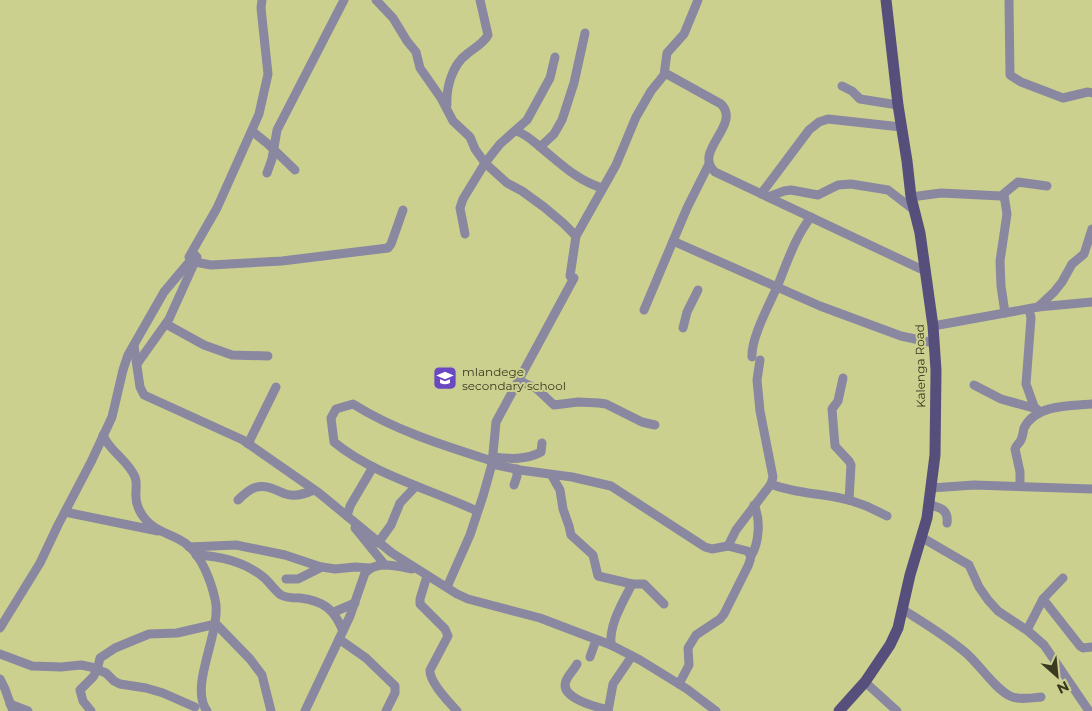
<svg xmlns="http://www.w3.org/2000/svg" width="1092" height="711" font-family="Montserrat,sans-serif">
<style>
.lines{fill:none;stroke-linecap:round;stroke-linejoin:round}
.minor{stroke:#8a87a1;stroke-width:9}
.major{stroke:#564f7c;stroke-width:11}
.labels{text-anchor:middle;dominant-baseline:central;stroke-width:4;stroke-linejoin:round;paint-order:stroke}
.street-label{font-size:12px;fill:#393a1f;stroke:#ccd08f}
.poi-label{font-size:12px;fill:#393a1f;stroke:#ccd08f;text-anchor:start}
</style>
<rect width="100%" height="100%" fill="#ccd08f"/>
<g class="lines">
<!-- minor -->
<g class="minor">
<path d="M376,0L393,18L407,41L416,52L420,68L441,98L453,121L470,137L475,149L485,163L507,183L522,191L544,207L563,223L576,236"/>
<path d="M1009,0L1010,75L1021,82L1063,98L1088,92L1092,93"/>
<path d="M665,73L721,104C742,125 692,151 715,172L925,271"/>
<path d="M842,86L852,91L860,99L898,105"/>
<path d="M447,105C446,88 452,65 467,54C474,48 483,44 488,35L480,0"/>
<path d="M252,131L268,144L295,170"/>
<path d="M516,131C527,134 536,144 545,151C563,166 579,181 602,188"/>
<path d="M540,147L554,134L562,120L574,83L585,33"/>
<path d="M267,173L272,159L277,130L344,0"/>
<path d="M761,194L809,130L819,122L828,119L901,127"/>
<path d="M1004,195L1007,214L1000,261L1001,286L1005,313"/>
<path d="M768,197L784,191L791,190L818,195L838,185L851,184L888,190L914,210"/>
<path d="M911,197L941,193L1001,196L1018,182L1047,186"/>
<path d="M465,234L460,208L463,199L485,163L500,144L527,120L550,78L555,57"/>
<path d="M673,241L820,306L901,336L934,343"/>
<path d="M189,257L217,208L259,114L268,74L261,8L262,0"/>
<path d="M195,262L211,265L282,261L388,248L391,244L403,210"/>
<path d="M570,276L576,236L616,165L636,117L651,91L664,75L667,53L684,34L698,0"/>
<path d="M1038,307L1054,292L1062,282L1072,264L1084,254L1092,229"/>
<path d="M1029,309L1031,318L1026,384L1035,409"/>
<path d="M644,310L687,208L709,164"/>
<path d="M166,324L204,345L232,355L268,356"/>
<path d="M933,326L1038,307L1092,302"/>
<path d="M683,328L687,312L698,290"/>
<path d="M134,346L140,387L144,395L243,440L319,493L392,553L457,594L468,599L540,618L611,645L640,660L687,689L716,711"/>
<path d="M752,357C751,338 769,305 777,287C787,263 795,237 811,217"/>
<path d="M137,364L169,319L197,257"/>
<path d="M843,378L838,401L832,409L835,446L849,461L851,465L849,500"/>
<path d="M518,380L537,389L554,405L578,402L599,403L606,404L642,422L655,425"/>
<path d="M974,385L1001,399L1037,409"/>
<path d="M103,435C109,451 128,460 135,477C137,482 136,486 136,492C135,502 139,512 146,520C155,532 173,534 185,543C201,554 211,581 215,599C223,631 188,685 207,711"/>
<path d="M248,444L276,387"/>
<path d="M493,457C510,459 526,460 541,452L542,443"/>
<path d="M492,464L520,470L572,477L611,486L705,547L712,549L728,546L747,551C753,556 750,560 748,566L724,614L720,619L696,635L688,648L689,665L679,684"/>
<path d="M552,476L560,490L563,509L569,526L571,535L593,555L598,576L632,584H644L664,604"/>
<path d="M771,484C793,493 816,493 840,498C857,501 871,508 887,516"/>
<path d="M514,485L517,476V469"/>
<path d="M1020,486V472L1015,449C1016,445 1019,444 1021,440C1023,436 1023,432 1024,428C1036,404 1070,406 1092,404"/>
<path d="M931,488L974,485L1092,489"/>
<path d="M238,500C250,488 259,482 276,490C281,492 286,495 291,495C299,496 307,493 314,490"/>
<path d="M929,505C940,507 949,510 947,523"/>
<path d="M477,511C430,489 374,475 334,442L331,418L336,409L353,404C396,431 445,446 492,461"/>
<path d="M65,512L158,531"/>
<path d="M347,516L350,506L373,467"/>
<path d="M355,528L385,565"/>
<path d="M921,537L969,565L979,587L988,600L998,611L1028,631L1044,645L1089,711"/>
<path d="M378,543L391,525L400,503L416,486"/>
<path d="M728,546L736,530L771,484L773,477L760,411L757,380L760,360"/>
<path d="M189,547L236,545L285,555L321,567"/>
<path d="M196,555C219,556 243,561 262,576C269,581 274,590 281,595C286,598 294,598 300,598C324,601 334,609 343,631"/>
<path d="M751,556C759,543 761,520 754,505"/>
<path d="M427,576L420,599V604L445,629L448,636L430,670C429,682 449,702 457,711"/>
<path d="M286,579H298L322,567L335,569L355,567L370,568"/>
<path d="M447,587L470,535L483,496L492,464L496,422L574,278"/>
<path d="M1043,599L1080,646L1083,648L1092,647"/>
<path d="M902,609C924,623 946,636 966,653C980,665 994,688 1010,696C1018,700 1031,698 1041,697"/>
<path d="M334,612L355,603"/>
<path d="M0,628L40,563L58,525L91,462L112,417L123,370L128,355L164,292L195,255"/>
<path d="M1027,630L1043,599L1063,578"/>
<path d="M339,639L366,658L395,686V693L386,711"/>
<path d="M611,645C609,624 623,602 632,584"/>
<path d="M0,654L32,666L61,667L81,665L91,667L106,673L114,681L120,684L146,688L163,693L195,707"/>
<path d="M590,657L596,640"/>
<path d="M577,664C574,670 568,675 566,681C559,698 597,707 608,710"/>
<path d="M0,679L5,689L13,711"/>
<path d="M865,682L897,711"/>
<path d="M10,704L28,711"/>
<path d="M91,711L83,701L80,690L93,677L97,670L100,658L115,648L149,634L177,633L216,624L250,659L262,675L271,711"/>
<path d="M305,711L350,616L365,573C377,560 396,566 412,569"/>
<path d="M608,711L613,684L632,656"/>
</g>
<!-- major -->
<path class="major" d="M839,711L865,682L890,645L898,628L910,575L927,518L935,455L936,370L933,326L920,233L911,197L907,161L898,105L886,0"/>
</g>
<!-- icons -->
<defs>
<g id="school-square" transform="scale(1.25)"><rect x="-9" y="-9" width="18" height="18" rx="4" fill="#6948c1" stroke="#ccd08f"/><path d="M0-5L7-2L0 1L-7-2ZM-4 1L0 2.5L4 1V4Q0 6-4 4Z" fill="#fff"/></g>
</defs>
<g fill-rule="evenodd">
<use href="#school-square" x="445" y="378"/>
</g>
<g class="labels">
<!-- street labels -->
<g class="street-label">
<text transform="translate(920 366) rotate(-91)">Kalenga Road</text>
</g>
<!-- poi labels -->
<g class="poi-label">
<text x="462" y="371">mlandege<tspan x="462" dy="14">secondary school</tspan></text>
</g>
</g>
<!-- north arrow -->
<g transform="translate(1057 676) rotate(153)" stroke="#ccd08f" stroke-width="4" paint-order="stroke">
<path d="M0-4L9 19L0 12L-9 19Z" fill="#393a1f"/>
<text y="-8" font-size="14" font-weight="bold" text-anchor="middle" fill="#393a1f">N</text>
</g>
</svg>
